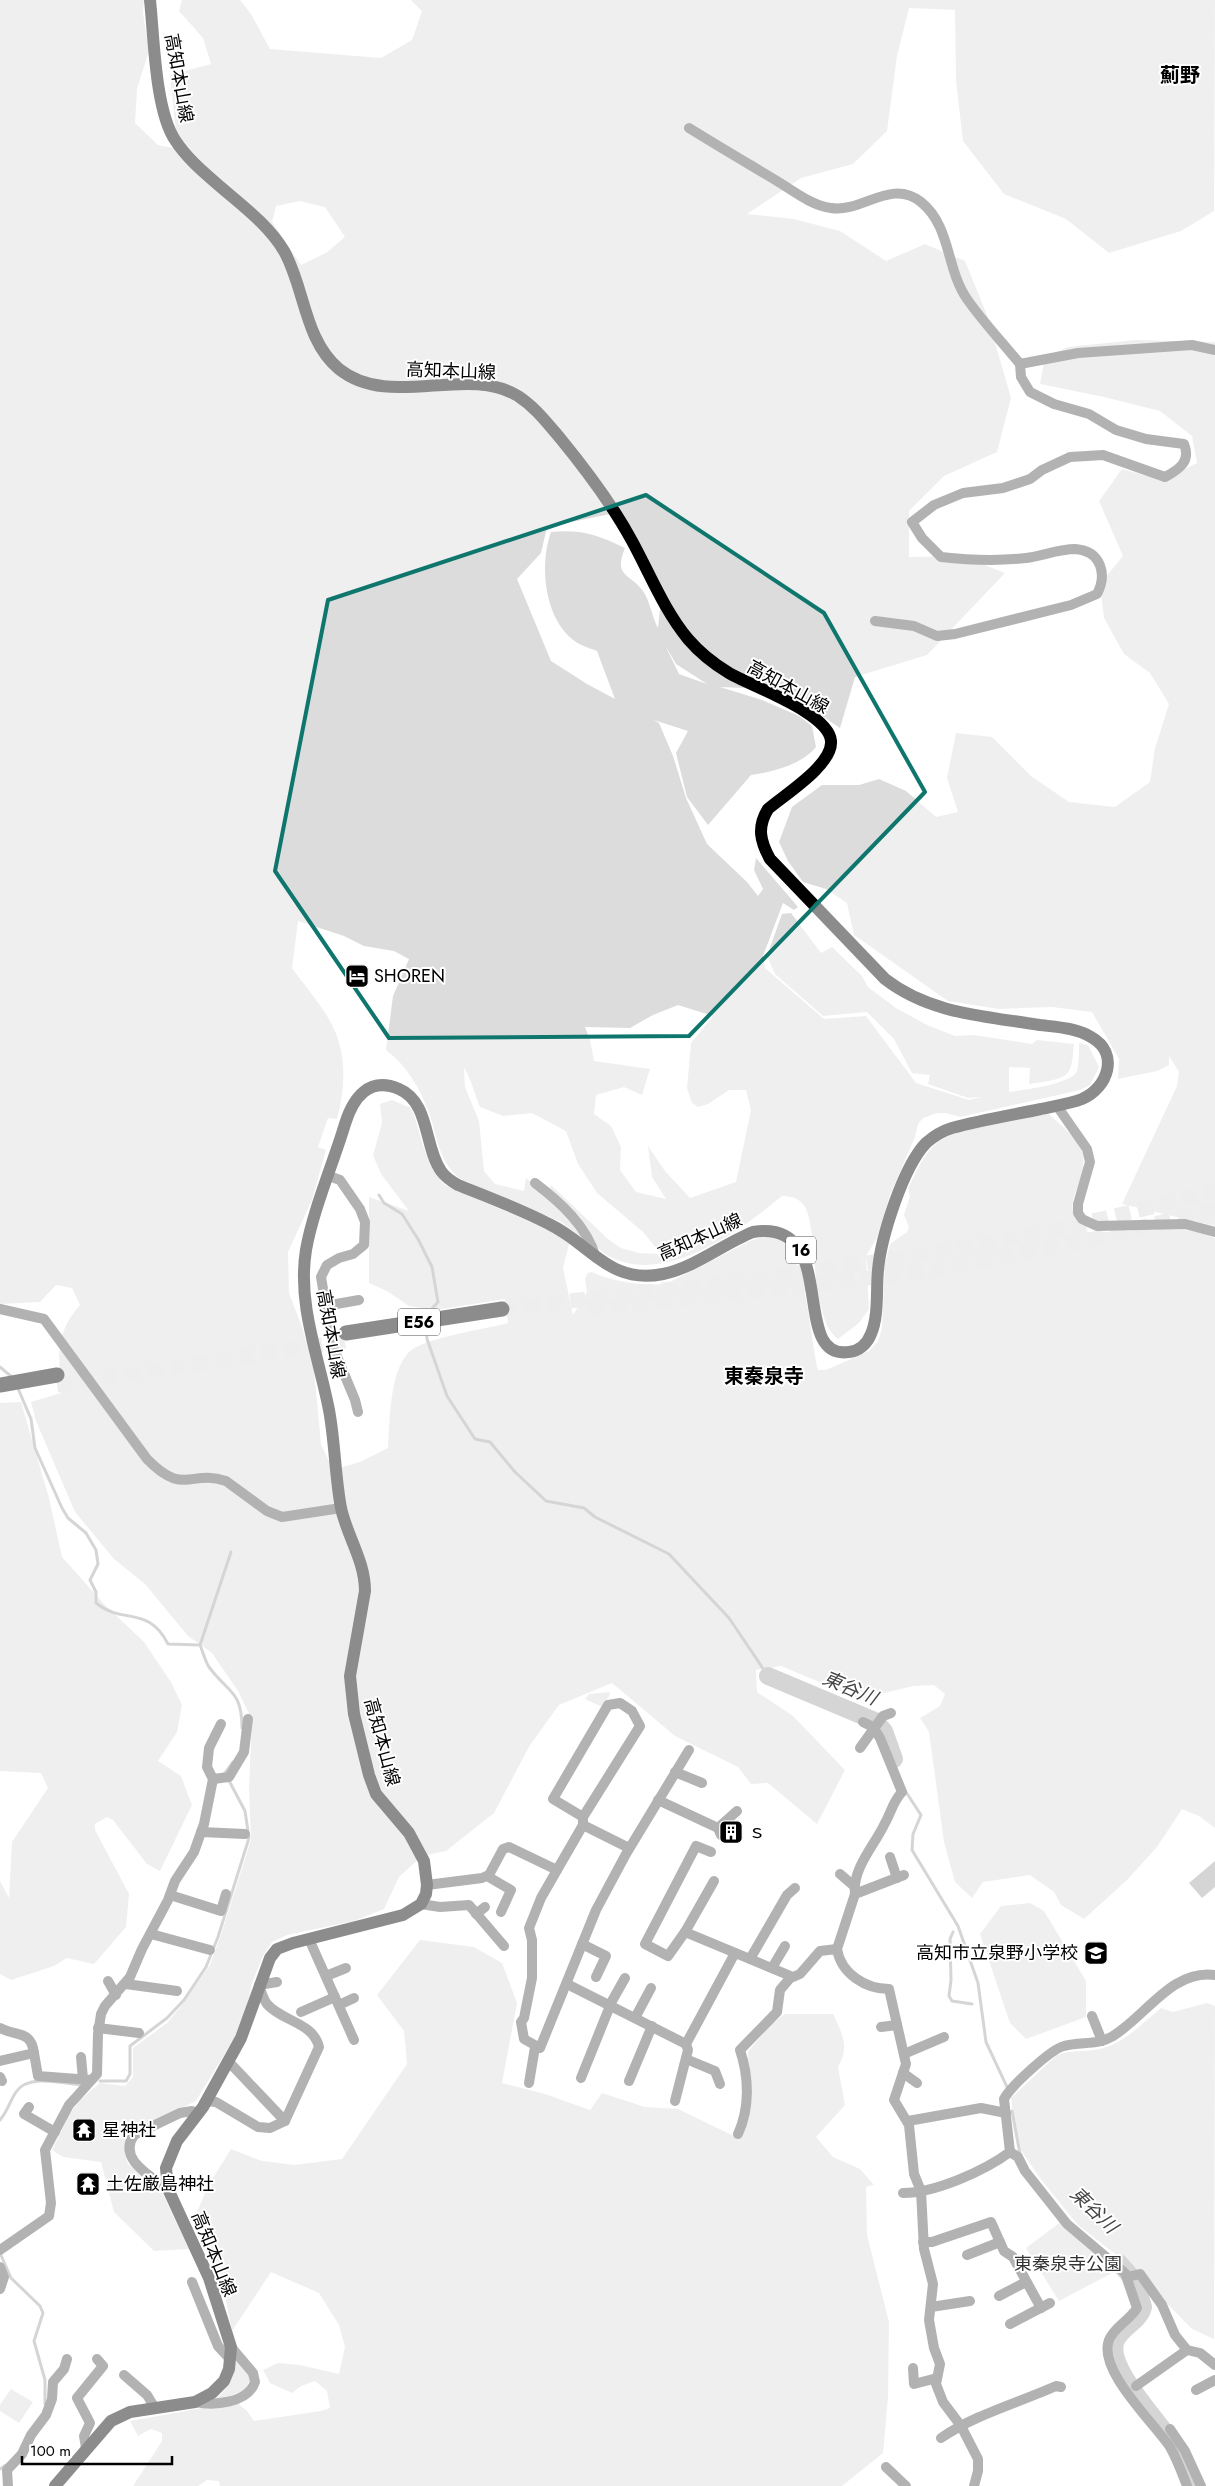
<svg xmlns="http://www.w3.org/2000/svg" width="1215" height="2486" font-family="Jost,'Noto Sans JP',sans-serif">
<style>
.green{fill:#dcdcdc;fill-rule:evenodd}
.water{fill:#a3a3a3}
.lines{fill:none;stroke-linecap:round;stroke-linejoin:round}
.stream{stroke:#a3a3a3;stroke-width:3}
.river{stroke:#a3a3a3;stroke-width:18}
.highway-tunnel{stroke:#d9d9d9;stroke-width:15;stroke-dasharray:15 8;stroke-linecap:butt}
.minor{stroke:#555;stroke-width:10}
.major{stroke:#000;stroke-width:12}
.highway{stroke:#000;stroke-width:15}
.marked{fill:none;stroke:#0f766e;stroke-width:4;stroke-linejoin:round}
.labels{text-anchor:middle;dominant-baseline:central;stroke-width:4;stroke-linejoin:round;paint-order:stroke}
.shield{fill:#fff;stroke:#4c4c4c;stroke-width:1}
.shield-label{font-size:16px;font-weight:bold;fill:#000}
.street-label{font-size:18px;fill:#000;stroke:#fff}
.poi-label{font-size:18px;fill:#000;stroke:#fff;text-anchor:start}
.park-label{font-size:18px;fill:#333;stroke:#fff}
.water-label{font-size:19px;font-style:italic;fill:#444;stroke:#fff}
.quarter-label{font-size:20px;font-weight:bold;fill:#000;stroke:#fff}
</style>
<rect width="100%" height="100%" fill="#fff"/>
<!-- green -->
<g class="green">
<path d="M0,0H144L143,13L149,51L137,89L135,123L158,145L178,149L170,75L211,64L203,38L179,11L182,0H240L251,14L270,49L381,58L412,40L422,11L411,0H1215L1214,211L1181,231L1109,253L1066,219L1004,194L963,141L956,81L955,10L909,8L897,56L887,131L853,164L801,178L747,214L794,219L840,231L886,261L925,244L965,261L987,315L1011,398L997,452L944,476L909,511V557L962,556L1005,573L927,655L855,677L840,728L792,696L744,688L720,687L762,700L799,716L812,726L816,747C801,765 773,772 751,775L708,825L687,797L676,753L688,731L654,720L659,723L673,756L686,798L707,844L747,882L758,896L763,889L754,870L756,858L798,907L794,910L783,903L763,956L765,968L824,1019L866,1016L916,1083L969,1100L982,1097L968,1098L928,1084L930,1075L912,1073L894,1039L867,1012L823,1016L775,974L767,956L782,914L791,913L821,953L832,947L862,976L868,987L896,1008L927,1025L955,1036L974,1035L1032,1044L1037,1040L1074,1044C1073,1051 1073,1061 1070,1069C1066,1081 1040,1082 1029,1084L1030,1068L1009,1067V1092C1023,1090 1072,1084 1077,1071C1079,1063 1079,1051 1079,1043L1088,1045L1099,1067L1090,1085L1080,1090L960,1117L946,1113H937L923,1118L918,1124L915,1137L890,1195L877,1238L866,1256L869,1309L859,1323L838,1339C814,1321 816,1258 811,1229C810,1222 808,1210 803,1204C798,1198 790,1196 782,1196C739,1232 662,1289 605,1254C594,1247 587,1231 579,1221C570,1210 560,1200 550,1190L551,1185L608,1239L621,1248L639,1253L661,1254L643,1232L597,1193L578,1164L566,1131L532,1113L503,1116L480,1107C476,1098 469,1073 464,1068L465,1087L479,1121L484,1171L495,1184L524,1191L526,1178L556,1202L586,1241L561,1222L462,1180C439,1164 438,1138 429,1113C420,1088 407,1066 386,1050L393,996L409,959L394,951L364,946L344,936L298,921L292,968C305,986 325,1009 334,1029C347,1058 345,1089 337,1119L328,1118L318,1147L326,1150L312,1200L288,1252L289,1293L302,1327L314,1370L321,1444L333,1470L360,1462L388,1448C390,1421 389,1373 409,1352C422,1338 487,1329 508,1323L505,1299L436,1310L409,1306L387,1291L369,1283V1197L409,1211L381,1174L373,1155L382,1123L380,1104L392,1100L411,1108C422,1134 424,1165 445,1185L556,1233L569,1244L563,1268L573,1315L587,1292L585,1279L588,1273L592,1272C613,1282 643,1286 666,1284L750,1241C760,1237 773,1234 783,1242C807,1261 810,1339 818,1370H826L869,1351L878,1341L882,1329L885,1264L890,1244L907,1232L909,1227L904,1215L910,1196L908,1188C916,1173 923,1154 937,1143C956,1127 1023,1119 1049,1114C1059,1124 1081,1140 1083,1155C1087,1190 1054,1203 1088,1232C1129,1234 1176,1221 1215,1238V1828L1199,1816L1182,1809L1157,1847L1126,1881L1084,1919L1061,1905L1054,1892L1030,1875L983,1882L972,1898L955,1882L944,1842L929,1732L920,1718L940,1706L945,1694L934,1685L913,1686L860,1699L781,1666L756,1670L757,1692L793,1716L845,1770L817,1824L768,1783L751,1784L738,1767L675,1736L612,1683L559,1705L530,1745L494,1813L446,1851L422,1856L399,1877L384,1909L354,1921L287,1935L272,1942L263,1956L252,1983L245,2015L235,2037L196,2101L129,2134L125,2154L128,2164L159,2186L189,2249L154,2251L114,2212L101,2162L63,2157L52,2150L70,2114L80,2100L100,2083L125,2086L133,2077V2048L167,2023L181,2006L210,1965L221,1935L251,1840L249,1788L252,1720L238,1691L212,1653L188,1636L145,1584L114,1559L75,1512L36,1421L31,1402L61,1393C59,1355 54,1335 80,1305L72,1288L56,1285L40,1302L0,1304ZM300,201L325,207L345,237L326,253L301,265L272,222L276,206ZM620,512L661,599L658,628C652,617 650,601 643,591C630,573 613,577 625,548C598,535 581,529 551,532C539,565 544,620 576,642C582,646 590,648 597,651L615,699L587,684L551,661L517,579L541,553L547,527ZM665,645L676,664L707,684L679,674ZM678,1005L713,1016L691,1043L687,1088L692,1103L698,1107L708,1104L729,1090H746L751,1110L736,1182L690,1198L665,1171L648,1146L652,1177L666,1199L636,1192L620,1170L621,1147L611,1126L594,1114L596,1095L624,1087L642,1095L650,1069L594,1061L590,1040L585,1027L630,1028L653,1015Z"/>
<path d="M1135,340L1215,342V1226L1122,1204L1177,1086L1179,1072L1169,1056V1065L1157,1071L1118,1079L1119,1059L1092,1012L1052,1007L999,1009L948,1001L854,935L847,903L826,889L803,882L788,861L779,842L792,807L822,785H859L879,779L906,791L936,817L958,812L947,778L956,733L992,737L1031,776L1069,802L1115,807L1150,782L1155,748L1169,704L1150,673L1124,654L1104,618L1100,584L1123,556L1099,501L1122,469L1163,480L1197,463L1192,436L1160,411L1104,397L1040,384L1045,357L1068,347Z"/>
<path d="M21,1402L49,1498L62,1557L104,1604L144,1642L171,1682L182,1705L177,1732L158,1761L181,1776L192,1805L160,1871L147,1864L113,1820L107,1817L95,1824V1830L129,1894L126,1927L94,1964L67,1958L54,1966L11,1980L0,1974V1881L9,1898L12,1842L48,1788L41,1773L0,1771V1403Z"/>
<path d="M609,1692L610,1695L602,1707L585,1699L589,1694Z"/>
<path d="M1030,1903L1044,1911L1086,1981V2017L1026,2039L1010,2023L980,1934L1001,1906Z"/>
<path d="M420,1940L474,1947L502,1963L517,2003L502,2083L545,2094L590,2110L602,2093L645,2107L678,2109L740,2139L750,2103L748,2052L771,2024L785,2014H833C842,2033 850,2047 838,2067L845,2105L816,2137L833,2157L860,2169L874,2185L866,2187L867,2235L889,2322L888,2397L883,2453L842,2486H220L219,2481L207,2480L198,2486H133L162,2441V2433L151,2429L138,2436L130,2421L236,2402L247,2411L254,2421L321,2411L330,2408L327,2391L315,2381L301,2386L292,2393L270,2383L263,2370L278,2363L300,2365L339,2374L345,2347L339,2325L319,2293L271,2272L232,2331L222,2281L197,2212L208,2186L231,2149L262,2161L294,2165L342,2159L407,2064L404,2031L377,1995Z"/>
<path d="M1207,2003L1215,2006L1214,2339L1192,2329L1128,2264L1078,2225L1043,2182L1017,2145L1011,2098L1057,2055C1073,2049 1091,2053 1107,2047C1127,2040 1145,2021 1161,2008L1173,2012Z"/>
<path d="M1062,2221L1116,2271L1059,2301L1026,2248Z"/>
<path d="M236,2356L246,2368L250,2379L246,2389L224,2399L211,2400C230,2393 232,2374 236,2356Z"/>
<path d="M11,2389L33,2402L19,2423L0,2411V2405Z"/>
</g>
<!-- water -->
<path class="water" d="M1215,1861V1887L1202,1898L1189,1883Z"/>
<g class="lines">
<!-- stream -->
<g class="stream">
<path d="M379,1195L384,1203L402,1214L418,1239L432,1267L438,1302L425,1316"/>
<path d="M426,1324L427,1339L447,1396L475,1439L490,1442L515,1472L546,1501L584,1508L595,1517L669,1554L729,1618L768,1676"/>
<path d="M0,1367L13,1378"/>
<path d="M17,1386L31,1419L35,1448L62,1508L68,1518L86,1533L96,1550L98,1564L90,1580L96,1592V1603C123,1625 148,1605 168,1644L200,1645C203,1652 205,1661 209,1667C228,1693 242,1690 242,1728"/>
<path d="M200,1645L231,1552"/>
<path d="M906,1792L921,1815L913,1834L912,1850L958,1926L978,1983L986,2042L1007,2087"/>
<path d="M953,1932L950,1939L951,1980L949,1996L952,2001L972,2004"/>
<path d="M100,2081H126L130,2074V2046L167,2018L184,2000L206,1967L218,1937L249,1838L245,1811L225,1773L233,1762"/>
<path d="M1012,2111L1020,2154"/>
<path d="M0,2120C7,2112 10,2101 16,2092C28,2074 62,2083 80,2085"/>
<path d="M0,2253L11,2278L40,2306L43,2313L34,2341L45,2380V2404"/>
<path d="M0,2469L6,2465"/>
</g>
<!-- river -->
<g class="river">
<path d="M768,1676L875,1721L884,1731L894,1759"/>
<path d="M1119,2263L1136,2282L1143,2307C1139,2323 1119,2328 1115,2343C1108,2370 1162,2425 1176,2447C1184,2459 1188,2473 1194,2486"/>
</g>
<!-- highway-tunnel -->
<g class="highway-tunnel">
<path d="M502,1309C741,1281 983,1256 1215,1190"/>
<path d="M588,1309L921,1272L1098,1238L1215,1209"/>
<path d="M57,1385L347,1341"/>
</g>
<!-- minor -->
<g class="minor">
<path d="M689,128C718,146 747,163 777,181C792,190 812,206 831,208C862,213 891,178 921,202C951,226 946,269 967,299C983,322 1003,343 1020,364L1021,377L1030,392L1054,404L1089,414L1116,430L1146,439L1184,444C1191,461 1180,469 1165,477L1103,455L1070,457L1042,470L1030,479L1003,488L963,493L934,505L912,522L922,538L941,557C968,560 999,561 1026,558C1042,556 1059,549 1075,549C1102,551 1107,575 1097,594L1071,605L955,634L937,636L914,626L875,621"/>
<path d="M1020,364L1078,353L1192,345L1215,350"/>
<path d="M1057,1106L1087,1149L1090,1162L1078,1204V1213L1082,1219L1097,1226L1185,1224L1215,1232"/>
<path d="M329,1176L340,1180L360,1209L365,1222L364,1245L353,1254L339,1258L327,1265L321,1277L333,1347L355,1400L358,1412"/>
<path d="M535,1183C560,1202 587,1226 596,1258"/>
<path d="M325,1306L359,1300"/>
<path d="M0,1309L44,1319L147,1459C184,1497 190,1469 226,1481L267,1511L282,1517L341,1508"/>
<path d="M860,1748L883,1716L891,1713"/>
<path d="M675,1772L702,1783"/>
<path d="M213,1779L229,1777L244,1752L248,1719"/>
<path d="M658,1800L718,1828L721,1835"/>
<path d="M583,1825V1817L640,1726L632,1711L620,1703L608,1705L553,1799L583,1817"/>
<path d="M718,1828L737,1811"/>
<path d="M201,1832L245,1834"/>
<path d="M711,1852L696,1846L645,1944L668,1956L685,1932L793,1977L800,1974L820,1951L837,1949C841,1974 866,1989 889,1989L906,2064L894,2100L909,2125L914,2174L921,2191L924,2249L933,2284L929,2320L934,2348L940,2364L936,2384L943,2402L961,2426L978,2459V2471L974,2486"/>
<path d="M890,1857L897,1878"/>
<path d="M557,1870L583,1825L629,1848"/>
<path d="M840,1874L854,1886"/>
<path d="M487,1876L511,1890L501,1912"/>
<path d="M427,1885L482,1878L489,1875L503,1849L509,1847L557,1870L541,1898L529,1928L532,1940V1978L524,2018L521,2022L524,2039L540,2048L596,1910L626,1854L689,1750"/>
<path d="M855,1894C852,1868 875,1845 885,1823C891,1813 893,1801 902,1792L880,1738L873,1727L863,1722"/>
<path d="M170,1895L221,1911L226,1894"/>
<path d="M421,1904L440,1907L469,1905L504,1946"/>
<path d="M476,1914L485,1907"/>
<path d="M685,1932L714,1881"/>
<path d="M151,1934L210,1950"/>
<path d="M309,1939L354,2040"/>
<path d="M582,1944L606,1956L596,1977"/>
<path d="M837,1949L855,1894L904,1875"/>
<path d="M750,1959L787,1895L795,1888"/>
<path d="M772,1968L785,1946"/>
<path d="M326,1976L346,1968"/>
<path d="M108,1981L116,1995"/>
<path d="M126,1984L177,1991"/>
<path d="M567,1984L686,2044L735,1953"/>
<path d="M339,2005L354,1998"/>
<path d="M301,2012L335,1997"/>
<path d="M1092,2016L1102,2041"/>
<path d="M635,2018L651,1988"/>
<path d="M881,2027L897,2025"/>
<path d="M0,2028C17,2037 31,2030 34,2053"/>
<path d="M98,2028L139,2033"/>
<path d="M904,2054L944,2037"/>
<path d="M81,2057L83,2079"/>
<path d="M686,2059L715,2071L720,2084"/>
<path d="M0,2061L34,2053L38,2076L91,2080"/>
<path d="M228,2061L285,2121"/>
<path d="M903,2073L917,2083"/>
<path d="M0,2077L2,2081"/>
<path d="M581,2078L612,2001L625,1978"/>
<path d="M629,2081L652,2026"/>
<path d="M529,2083L535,2047"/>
<path d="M206,2101L216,2102L258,2127L270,2128L285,2121L319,2047C313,2022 281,2021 267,2004C263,1999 261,1991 259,1985L277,1982"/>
<path d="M675,2101L688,2050L686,2044"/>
<path d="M29,2107L24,2114L55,2132"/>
<path d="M908,2121L981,2108L1006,2113"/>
<path d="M738,2134C750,2108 749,2077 740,2050L777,2012L780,1990L791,1977"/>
<path d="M1010,2152L1018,2157L1025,2171L1067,2224L1125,2273L1137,2308C1130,2320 1114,2327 1109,2340C1097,2370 1155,2424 1170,2447C1177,2459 1182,2473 1187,2486"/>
<path d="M168,2189C151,2176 117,2159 134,2135L180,2113L192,2111L198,2114"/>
<path d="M903,2193C935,2193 984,2171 1010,2152L1004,2099C1010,2087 1051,2049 1064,2046C1081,2041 1097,2046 1113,2036C1146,2016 1172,1969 1215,1975"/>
<path d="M923,2242H932L991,2222L1004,2251L1013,2257L1041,2308"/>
<path d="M0,2250L49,2216L51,2203L45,2150L69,2105L97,2074L98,2034L101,2014L105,2006L130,1977L142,1949L168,1900L175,1881L194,1852L204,1824L213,1779L207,1767L209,1748L221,1724"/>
<path d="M967,2255L1000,2242"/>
<path d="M0,2267L4,2277L0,2289"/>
<path d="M1127,2277L1140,2274L1162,2305L1175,2335L1187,2350L1200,2353L1215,2365"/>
<path d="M192,2282L218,2346L230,2359"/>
<path d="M999,2296L1026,2282"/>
<path d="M931,2307L970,2301"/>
<path d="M1010,2324L1050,2303"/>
<path d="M913,2368L914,2384L937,2378"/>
<path d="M124,2375L147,2395L155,2408"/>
<path d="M1136,2386L1187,2350"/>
<path d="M1196,2390L1215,2380"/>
<path d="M195,2402C214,2406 248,2403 255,2382L253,2373L231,2347"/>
<path d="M1170,2429L1185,2451L1201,2486"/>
<path d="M941,2438C976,2414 1018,2403 1056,2386L1061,2387"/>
<path d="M86,2448L84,2436L90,2423L77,2398L103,2366L97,2359"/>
<path d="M886,2467L906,2486"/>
<path d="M8,2486L7,2470L22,2454L31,2435L46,2415L52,2399L53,2382L64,2369L67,2359"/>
</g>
<!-- major -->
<path class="major" d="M55,2486L111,2421L130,2412L195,2402L212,2393L224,2381L229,2369L231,2347L209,2278L168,2189L166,2168L177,2141L203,2107L241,2038L270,1958L277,1949L293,1943L403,1915L421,1904L426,1894L427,1885L424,1861L409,1833L376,1794L369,1775L354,1714L350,1676L365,1591C365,1561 347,1536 341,1508C335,1476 335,1442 329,1410C319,1358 297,1304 306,1250C313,1210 333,1164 345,1124C353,1098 369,1076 399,1089C430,1102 424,1147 441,1171C445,1177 451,1181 458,1185C488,1197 520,1209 549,1224C591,1244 609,1285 663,1274C694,1268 723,1244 753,1232C842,1218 788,1361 849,1352C859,1351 867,1344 871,1334C879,1315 876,1290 878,1270C881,1237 903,1167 926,1143C934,1136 942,1131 952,1128C981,1120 1012,1115 1041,1109C1054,1106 1069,1104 1082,1099C1108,1088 1120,1053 1091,1037C1077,1028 1056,1027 1040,1025C985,1016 930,1014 885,979L770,859C760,841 757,827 768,809C784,795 833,765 831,741C829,713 753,687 729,673C714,664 700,653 688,639C664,610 650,574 632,541C612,504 587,471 560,438C547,423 535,407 518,396C466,364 390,410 339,369C304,340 305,288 284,251C268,224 240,204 216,183C201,170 186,157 175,140C155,110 154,37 150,0"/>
<!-- highway -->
<g class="highway">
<path d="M346,1333L502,1309"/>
<path d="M0,1385L57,1375"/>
</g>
</g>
<!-- marked area -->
<path d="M0 0H1215V2486H0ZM646,495L824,613L925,792L689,1036L389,1038L275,871L328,600Z" fill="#fff" fill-opacity=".55" fill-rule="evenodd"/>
<path class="marked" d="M646,495L824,613L925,792L689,1036L389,1038L275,871L328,600Z"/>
<!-- icons -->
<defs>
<g id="hotel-square" transform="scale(1.25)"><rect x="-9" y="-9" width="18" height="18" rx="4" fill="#000" stroke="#fff"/><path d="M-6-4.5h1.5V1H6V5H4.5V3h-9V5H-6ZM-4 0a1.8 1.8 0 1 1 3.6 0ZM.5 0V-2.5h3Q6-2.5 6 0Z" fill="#fff"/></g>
<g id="building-square" transform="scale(1.25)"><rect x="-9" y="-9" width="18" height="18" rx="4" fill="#000" stroke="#fff"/><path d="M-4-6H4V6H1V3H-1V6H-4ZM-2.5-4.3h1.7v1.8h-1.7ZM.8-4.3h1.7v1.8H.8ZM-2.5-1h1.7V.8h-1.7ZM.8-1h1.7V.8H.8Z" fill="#fff"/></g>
<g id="school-square" transform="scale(1.25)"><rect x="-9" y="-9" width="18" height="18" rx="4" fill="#000" stroke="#fff"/><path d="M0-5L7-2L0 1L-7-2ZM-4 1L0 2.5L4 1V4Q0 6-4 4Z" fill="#fff"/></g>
<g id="temple-square" transform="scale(1.25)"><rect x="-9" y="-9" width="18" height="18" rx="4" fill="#000" stroke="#fff"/><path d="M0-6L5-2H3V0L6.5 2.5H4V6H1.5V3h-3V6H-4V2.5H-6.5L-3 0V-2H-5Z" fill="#fff"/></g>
</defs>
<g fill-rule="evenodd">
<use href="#hotel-square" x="357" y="976"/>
<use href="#building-square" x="731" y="1832"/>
<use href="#school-square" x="1096" y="1953"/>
<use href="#temple-square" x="84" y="2130"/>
<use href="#temple-square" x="88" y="2184"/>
</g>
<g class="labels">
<!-- shield labels -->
<g class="shield">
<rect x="786" y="1236.5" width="30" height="27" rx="4"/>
<rect x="398" y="1308.5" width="42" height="27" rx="4"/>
</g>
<g class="shield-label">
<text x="801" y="1250">16</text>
<text x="419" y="1322">E56</text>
</g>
<!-- street labels -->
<g class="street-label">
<text transform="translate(179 78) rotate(80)">高知本山線</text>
<text transform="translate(451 371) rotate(2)">高知本山線</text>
<text transform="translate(788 687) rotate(29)">高知本山線</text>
<text transform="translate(700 1237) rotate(-24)">高知本山線</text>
<text transform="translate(331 1334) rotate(80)">高知本山線</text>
<text transform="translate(382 1742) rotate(75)">高知本山線</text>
<text transform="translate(214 2254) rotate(68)">高知本山線</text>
</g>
<!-- poi labels -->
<g class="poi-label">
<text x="374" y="976">SHOREN</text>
<text x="748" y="1832">ｓ</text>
<text x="1078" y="1953" text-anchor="end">高知市立泉野小学校</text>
<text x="102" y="2130">星神社</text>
<text x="106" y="2184">土佐厳島神社</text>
</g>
<!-- park labels -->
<g class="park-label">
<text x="1068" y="2264">東秦泉寺公園</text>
</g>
<!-- water labels -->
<g class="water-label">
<text transform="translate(850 1688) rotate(23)">東谷川</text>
<text transform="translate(1094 2210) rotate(44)">東谷川</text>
</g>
<!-- quarter labels -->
<g class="quarter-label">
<text x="1180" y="75">薊野</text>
<text x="764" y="1376">東秦泉寺</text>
</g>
</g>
<!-- scale -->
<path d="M22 2456v8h150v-8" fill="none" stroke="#000000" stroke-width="2.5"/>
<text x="30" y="2456" font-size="15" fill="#000000" stroke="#ffffff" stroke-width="4" paint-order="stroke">100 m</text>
</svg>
